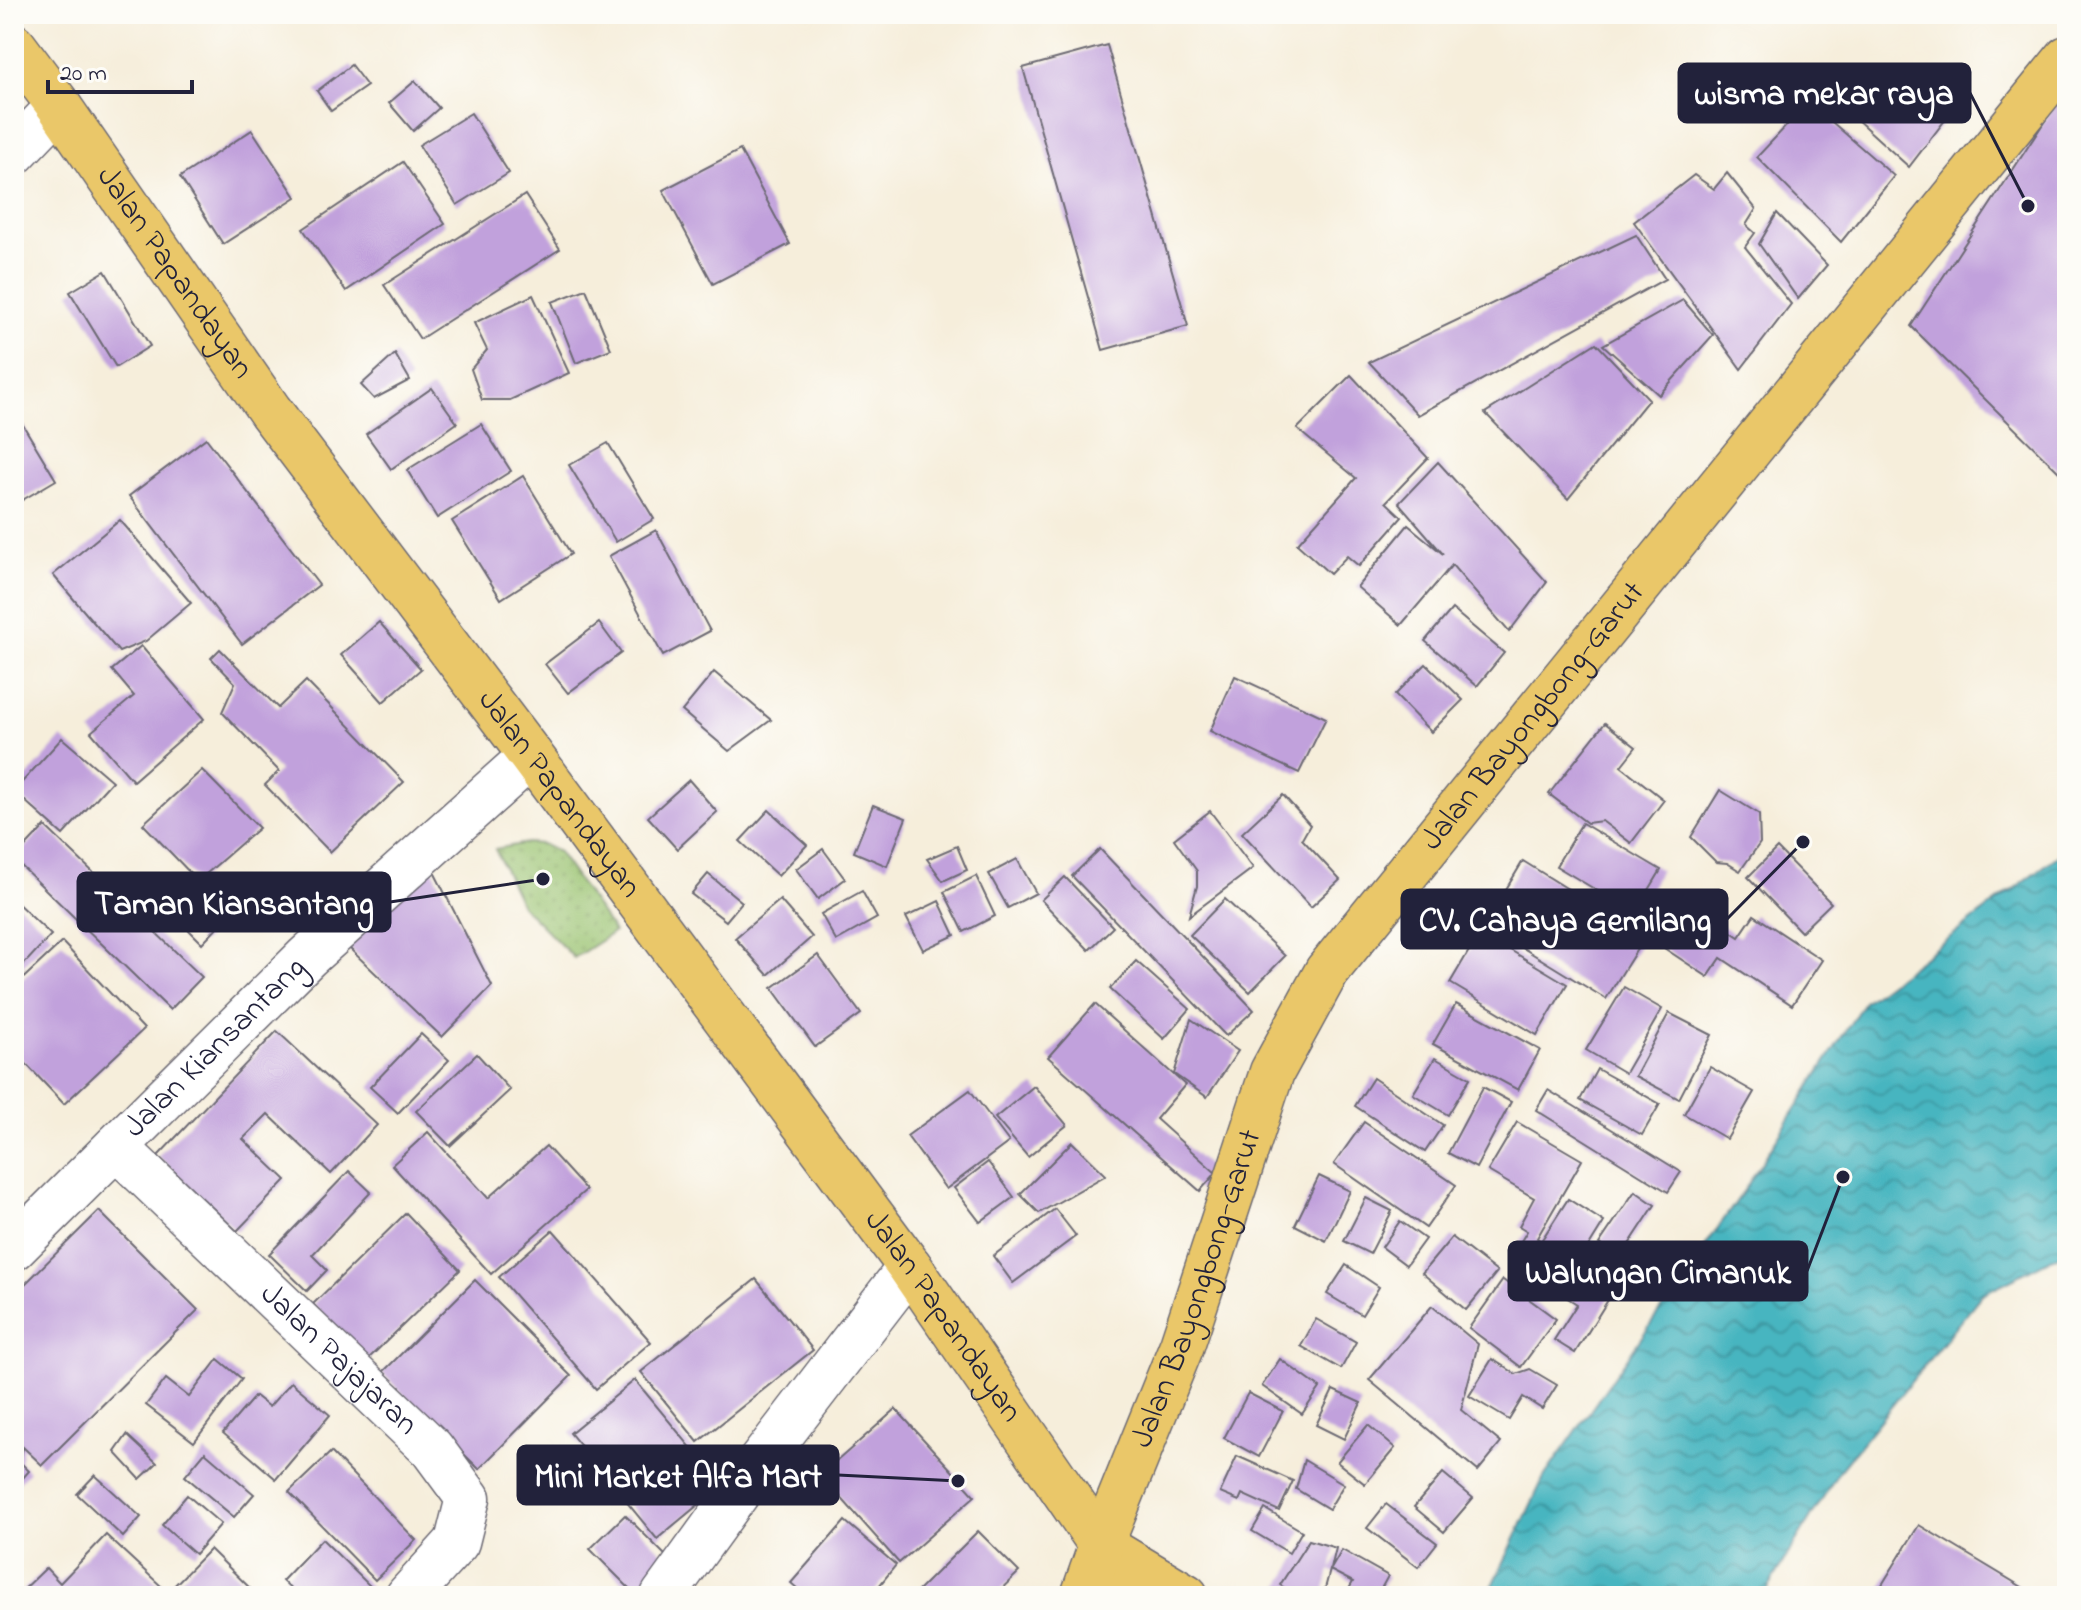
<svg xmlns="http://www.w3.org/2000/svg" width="2081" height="1610" font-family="'Indie Flower',sans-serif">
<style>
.park{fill:url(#park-dots);stroke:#5e7255;stroke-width:2}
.water{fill:url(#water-waves);stroke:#346c7e;stroke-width:2}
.building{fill:#c1a1dc}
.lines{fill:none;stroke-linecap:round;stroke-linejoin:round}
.minor-casing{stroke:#6c6973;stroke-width:47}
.major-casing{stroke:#6c6973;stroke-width:47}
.minor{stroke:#fff;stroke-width:44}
.major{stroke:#eac769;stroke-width:44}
.labels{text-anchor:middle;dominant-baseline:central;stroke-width:6;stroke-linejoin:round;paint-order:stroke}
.street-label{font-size:32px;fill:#22223b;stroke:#fdfcf7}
.leader{fill:none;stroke:#22223b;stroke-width:3}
.callout-dot{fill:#22223b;stroke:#fdfcf7;stroke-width:3}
.callout{fill:#22223b;stroke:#22223b;stroke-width:3}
.callout-label{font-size:34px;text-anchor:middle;font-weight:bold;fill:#fff}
</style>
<defs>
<pattern id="park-dots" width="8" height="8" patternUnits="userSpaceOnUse" patternTransform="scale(2)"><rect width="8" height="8" fill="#99c26f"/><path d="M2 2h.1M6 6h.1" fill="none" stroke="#84a661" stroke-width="1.8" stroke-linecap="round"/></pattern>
<pattern id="water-waves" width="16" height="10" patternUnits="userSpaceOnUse" patternTransform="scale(2)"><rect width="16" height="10" fill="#47b5c0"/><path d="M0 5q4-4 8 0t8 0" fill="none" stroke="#3b939d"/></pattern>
</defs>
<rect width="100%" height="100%" fill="#fdfcf7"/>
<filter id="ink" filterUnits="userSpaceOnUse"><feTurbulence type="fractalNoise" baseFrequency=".0125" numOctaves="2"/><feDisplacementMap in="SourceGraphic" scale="16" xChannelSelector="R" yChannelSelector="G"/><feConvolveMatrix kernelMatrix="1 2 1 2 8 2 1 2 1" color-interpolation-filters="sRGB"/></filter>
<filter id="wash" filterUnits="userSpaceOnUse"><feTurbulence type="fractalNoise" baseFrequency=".006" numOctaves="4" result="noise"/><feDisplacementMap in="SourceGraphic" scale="32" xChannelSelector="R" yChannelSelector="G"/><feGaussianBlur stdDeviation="1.8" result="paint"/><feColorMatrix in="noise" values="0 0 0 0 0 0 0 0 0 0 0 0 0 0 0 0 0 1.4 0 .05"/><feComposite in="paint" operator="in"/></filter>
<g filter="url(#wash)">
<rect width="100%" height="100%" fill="#f6eedb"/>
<!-- park -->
<path class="park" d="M527,843L542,844L558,852L614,932L574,958L521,905L495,849Z"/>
<!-- water -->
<path class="water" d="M2067,849V1251L1982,1294L1839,1471L1763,1596H1488L1544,1477L1743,1192L1864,1002Z"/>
<g id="blocks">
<!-- building -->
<g class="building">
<path d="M1107,45L1188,326L1103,350L1023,68Z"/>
<path d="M351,65L367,86L331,111L317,91Z"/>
<path d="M1928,79L1955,107L1909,167L1855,118L1887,84L1907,104Z"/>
<path d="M415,81L439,108L413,131L389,103Z"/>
<path d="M2067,87V480L1911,326Z"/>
<path d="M1809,102L1894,176L1841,242L1757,157Z"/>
<path d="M471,113L509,173L457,205L419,145Z"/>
<path d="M252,130L296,197L223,244L180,177Z"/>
<path d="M740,150L790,244L713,284L663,190Z"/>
<path d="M403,162L445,224L346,291L303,229Z"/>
<path d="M1727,173L1756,209L1746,225L1755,233L1745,247L1791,304L1741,369L1634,222L1694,175L1714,189Z"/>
<path d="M525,195L560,249L420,339L384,285Z"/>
<path d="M1777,213L1827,265L1798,299L1759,244Z"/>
<path d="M1636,235L1665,279L1418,415L1369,362Z"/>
<path d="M105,271L150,346L116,367L70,292Z"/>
<path d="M586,289L611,349L576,363L552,302Z"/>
<path d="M533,295L569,373L510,400H482L471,369L487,350L474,323Z"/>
<path d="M1683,300L1713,335L1659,395L1603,345Z"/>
<path d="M1596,343L1649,399L1568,499L1485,413Z"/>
<path d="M395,354L410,380L374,399L361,385Z"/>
<path d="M1351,375L1428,458L1386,502L1402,517L1359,566L1347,556L1330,574L1297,544L1356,478L1297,429Z"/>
<path d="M432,388L457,423L391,469L366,434Z"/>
<path d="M14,410L56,480L14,505Z"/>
<path d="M481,424L511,471L437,518L407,470Z"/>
<path d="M206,438L319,585L242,644L129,496Z"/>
<path d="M608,443L654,519L616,542L569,465Z"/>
<path d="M1438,462L1547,582L1509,632L1452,565L1401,625L1357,587L1408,525L1443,554L1399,503Z"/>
<path d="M523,476L571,554L501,599L452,521Z"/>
<path d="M120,520L191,603L146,641L119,652L53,575Z"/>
<path d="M656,530L710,631L663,656L609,556Z"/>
<path d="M1452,609L1504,653L1477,686L1425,641Z"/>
<path d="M379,622L421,669L383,702L341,655Z"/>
<path d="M599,623L621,653L568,693L545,664Z"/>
<path d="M141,646L204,719L133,781L91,732L134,696L112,670Z"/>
<path d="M220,649L278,708L306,681L404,782L330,852L265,785L279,771L222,712L235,683L211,658Z"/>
<path d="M1426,664L1463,700L1431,732L1395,695Z"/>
<path d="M714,672L771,720L729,751L682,711Z"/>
<path d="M1235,676L1326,718L1299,773L1210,731Z"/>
<path d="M1605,723L1636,747L1621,766L1664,800L1631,843L1602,821L1587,823L1549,794Z"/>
<path d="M62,738L112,781L63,835L14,791Z"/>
<path d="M202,770L259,828L198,881L143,824Z"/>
<path d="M689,780L717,812L677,849L648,817Z"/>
<path d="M1720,790L1759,814L1760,843L1740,871L1727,863L1716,862L1691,837Z"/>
<path d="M1283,795L1310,825L1302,839L1340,880L1311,907L1242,833Z"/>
<path d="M873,805L906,818L887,866L854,852Z"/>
<path d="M769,810L807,845L778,876L740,841Z"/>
<path d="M1210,811L1253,868L1189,916L1197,886V871L1174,839Z"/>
<path d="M1582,823L1661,870L1628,925L1599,908L1601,893L1556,866Z"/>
<path d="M45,826L202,977L170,1010L14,859Z"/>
<path d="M957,846L967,870L943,881L927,859Z"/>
<path d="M1777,848L1831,903L1801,932L1748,877Z"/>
<path d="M823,849L845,879L818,899L796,869Z"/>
<path d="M1100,849L1254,1010L1226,1036L1072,876Z"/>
<path d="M1017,859L1036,893L1008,908L989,874Z"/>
<path d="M1523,861L1587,901L1584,912L1639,946L1606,999L1500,934L1511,915L1496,906Z"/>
<path d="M429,862L492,986L442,1037L348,947Z"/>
<path d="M708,874L742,902L726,921L691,894Z"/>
<path d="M976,876L995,916L964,932L944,892Z"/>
<path d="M1065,877L1113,927L1089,950L1041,900Z"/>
<path d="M191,887L225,919L202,943L169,910Z"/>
<path d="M862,891L877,918L836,941L821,914Z"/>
<path d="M1674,894L1739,937L1754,915L1822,960L1792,1005L1721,958L1708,977L1661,946L1677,922L1662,912Z"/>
<path d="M1225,899L1285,956L1250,992L1190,935Z"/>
<path d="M14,900L51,935L14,975Z"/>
<path d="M780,900L812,937L768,975L735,938Z"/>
<path d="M939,901L955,935L923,950L906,917Z"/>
<path d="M1480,932L1567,984L1537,1035L1450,983Z"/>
<path d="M62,942L144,1029L64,1104L14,1051V987Z"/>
<path d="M818,955L861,1014L815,1047L772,988Z"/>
<path d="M1136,961L1190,1009L1164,1039L1110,989Z"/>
<path d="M1624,987L1662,1009L1625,1073L1586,1050Z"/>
<path d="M1095,1004L1185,1085L1156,1119L1216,1173L1200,1191L1048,1057Z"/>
<path d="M1456,1004L1540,1050L1518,1090L1433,1044Z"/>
<path d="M1669,1013L1712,1035L1679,1099L1635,1076Z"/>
<path d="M1191,1019L1238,1051L1207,1097L1174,1074Z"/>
<path d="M277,1031L377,1125L331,1174L268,1114L243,1139L286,1180L237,1231L158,1156Z"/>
<path d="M421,1034L449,1060L398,1113L370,1087Z"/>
<path d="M477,1054L510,1090L450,1146L416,1111Z"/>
<path d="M1435,1058L1470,1078L1448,1115L1413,1094Z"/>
<path d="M1710,1067L1754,1092L1727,1139L1684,1114Z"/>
<path d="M1597,1069L1660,1104L1642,1135L1580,1100Z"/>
<path d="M1373,1078L1443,1125L1425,1152L1355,1106Z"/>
<path d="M1034,1086L1067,1125L1028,1157L995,1118Z"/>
<path d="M1483,1087L1511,1102L1476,1168L1448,1153Z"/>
<path d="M970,1090L1009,1142L946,1189L907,1136Z"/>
<path d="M1548,1090L1681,1172L1668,1192L1536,1110Z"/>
<path d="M1364,1122L1456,1185L1426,1228L1334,1164Z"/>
<path d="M1517,1122L1582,1160L1537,1238L1541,1241L1568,1199L1604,1222L1578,1264L1616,1287L1575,1353L1554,1340L1577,1304L1509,1261L1527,1231L1519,1226L1534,1198L1488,1171Z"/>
<path d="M428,1132L488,1198L546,1146L586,1190L491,1274L392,1165Z"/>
<path d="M1072,1142L1106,1175L1039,1213L1020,1194Z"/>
<path d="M988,1162L1014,1197L980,1222L954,1188Z"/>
<path d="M349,1171L371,1192L312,1255L327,1270L307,1291L269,1254Z"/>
<path d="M1319,1176L1350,1191L1326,1241L1295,1225Z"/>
<path d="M1635,1191L1655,1205L1620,1258L1599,1244Z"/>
<path d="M1366,1198L1392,1211L1370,1254L1344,1241Z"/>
<path d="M1055,1209L1076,1236L1013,1283L993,1256Z"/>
<path d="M99,1211L198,1310L42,1465L23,1447L20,1462L29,1471L14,1488V1295Z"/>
<path d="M406,1213L460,1270L367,1360L313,1304Z"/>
<path d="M1400,1221L1425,1239L1406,1265L1382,1247Z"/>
<path d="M553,1230L651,1342L596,1389L499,1277Z"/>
<path d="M1452,1237L1497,1272L1466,1310L1422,1273Z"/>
<path d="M1346,1265L1379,1287L1362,1315L1327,1294Z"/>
<path d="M756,1279L813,1350L698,1442L641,1372Z"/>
<path d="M475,1280L571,1376L479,1469L382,1373Z"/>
<path d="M1503,1280L1556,1319L1521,1367L1469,1328Z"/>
<path d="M1432,1306L1478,1344L1461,1410L1501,1443L1478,1471L1369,1380Z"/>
<path d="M1316,1319L1356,1342L1341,1369L1301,1346Z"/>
<path d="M218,1359L242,1379L194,1442L146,1405L166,1379L189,1397Z"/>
<path d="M1280,1359L1320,1388L1302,1414L1262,1386Z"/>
<path d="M1492,1359L1516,1374L1530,1369L1557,1385L1542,1409L1523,1397L1509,1420L1469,1396Z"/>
<path d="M635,1380L722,1485L657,1539L570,1433Z"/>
<path d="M291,1382L330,1415L276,1479L223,1433L255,1396L269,1407Z"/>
<path d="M1333,1390L1361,1403L1344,1439L1316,1425Z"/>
<path d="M1248,1393L1283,1411L1259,1457L1224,1438Z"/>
<path d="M896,1409L975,1496L899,1563L821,1475Z"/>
<path d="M1368,1425L1395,1448L1365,1484L1337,1462Z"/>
<path d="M127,1435L157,1463L140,1479L115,1452Z"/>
<path d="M205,1452L254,1494L234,1517L185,1476Z"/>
<path d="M331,1452L416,1540L375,1580L289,1492Z"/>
<path d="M1237,1456L1293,1481L1279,1511L1242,1494L1239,1501L1220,1493Z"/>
<path d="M1304,1460L1344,1484L1329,1509L1296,1489Z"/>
<path d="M1443,1473L1473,1498L1444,1532L1414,1507Z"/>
<path d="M95,1475L141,1517L123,1537L77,1494Z"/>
<path d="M187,1495L221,1524L195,1554L162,1525Z"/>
<path d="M1386,1504L1437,1543L1418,1567L1367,1528Z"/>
<path d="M1265,1509L1302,1531L1289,1553L1252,1531Z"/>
<path d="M625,1515L672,1562L637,1596L590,1549Z"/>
<path d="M845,1521L896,1565L871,1596H806L791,1583Z"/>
<path d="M1919,1525L2037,1596H1875Z"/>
<path d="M978,1531L1019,1572L994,1596H913Z"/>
<path d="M106,1535L161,1586L151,1596H17L46,1568L60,1583Z"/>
<path d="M322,1539L372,1588L364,1596H298L282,1581Z"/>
<path d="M1309,1540L1336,1548L1331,1569L1342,1550L1388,1576L1377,1596H1345L1353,1582L1330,1570L1323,1596H1298L1280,1585Z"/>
<path d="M210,1549L258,1596H164Z"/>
</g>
</g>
</g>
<g filter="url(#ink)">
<use href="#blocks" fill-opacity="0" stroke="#6c6973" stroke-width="2"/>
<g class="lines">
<!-- minor casing -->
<g class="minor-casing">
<g id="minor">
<path d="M14,153L59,106"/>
<path id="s1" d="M116,1147L432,1449L468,1498L457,1542L408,1596"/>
<path id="s2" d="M14,1248L307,957L531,756"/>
<path d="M663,1596L757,1466L910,1267"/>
</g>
</g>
<!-- major casing -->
<g class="major-casing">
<g id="major">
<path id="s3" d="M14,46L59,106L270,411L531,756L910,1267L1101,1545L1121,1596"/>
<path d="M1101,1545L1186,1596"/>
<path id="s4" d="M1083,1596L1101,1545L1182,1345L1272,1072L1327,971L2067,58"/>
</g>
</g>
<!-- minor -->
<use href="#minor" class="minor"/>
<!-- major -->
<use href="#major" class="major"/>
</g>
</g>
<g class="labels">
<!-- street labels -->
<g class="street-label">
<text stroke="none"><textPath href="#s3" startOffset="278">Jalan Papandayan</textPath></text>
<text stroke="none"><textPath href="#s4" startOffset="1000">Jalan Bayongbong-Garut</textPath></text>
<text stroke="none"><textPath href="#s3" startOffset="926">Jalan Papandayan</textPath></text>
<text stroke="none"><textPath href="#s2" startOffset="284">Jalan Kiansantang</textPath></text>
<text stroke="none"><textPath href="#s4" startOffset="328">Jalan Bayongbong-Garut</textPath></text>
<text stroke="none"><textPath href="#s3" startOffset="1574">Jalan Papandayan</textPath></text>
<text stroke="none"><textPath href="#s1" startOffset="308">Jalan Pajajaran</textPath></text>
</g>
</g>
<!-- callouts -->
<path class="leader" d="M2028 206L1970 93M543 879L390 902M1803 842L1727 919M1843 1177L1807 1271M958 1481L838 1475"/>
<g class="callout-dot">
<circle cx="2028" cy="206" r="8"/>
<circle cx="543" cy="879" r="8"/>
<circle cx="1803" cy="842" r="8"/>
<circle cx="1843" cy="1177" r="8"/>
<circle cx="958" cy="1481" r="8"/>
</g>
<g class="callout">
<rect x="1679" y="64" width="291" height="58" rx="8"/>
<rect x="78" y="873" width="312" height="58" rx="8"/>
<rect x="1402" y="890" width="325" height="58" rx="8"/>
<rect x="1509" y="1242" width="298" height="58" rx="8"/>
<rect x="518" y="1446" width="320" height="58" rx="8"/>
</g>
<g class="callout-label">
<text x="1824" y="104">wisma mekar raya</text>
<text x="234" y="914">Taman Kiansantang</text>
<text x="1565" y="931">CV. Cahaya Gemilang</text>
<text x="1658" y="1283">Walungan Cimanuk</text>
<text x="678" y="1487">Mini Market Alfa Mart</text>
</g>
<!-- margin -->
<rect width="2081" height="1610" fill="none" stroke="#fdfcf7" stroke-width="48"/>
<!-- scale -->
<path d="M48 80v12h144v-12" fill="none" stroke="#22223b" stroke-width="4"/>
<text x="60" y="80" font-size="24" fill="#22223b" stroke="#fdfcf7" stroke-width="6" paint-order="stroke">20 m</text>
</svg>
